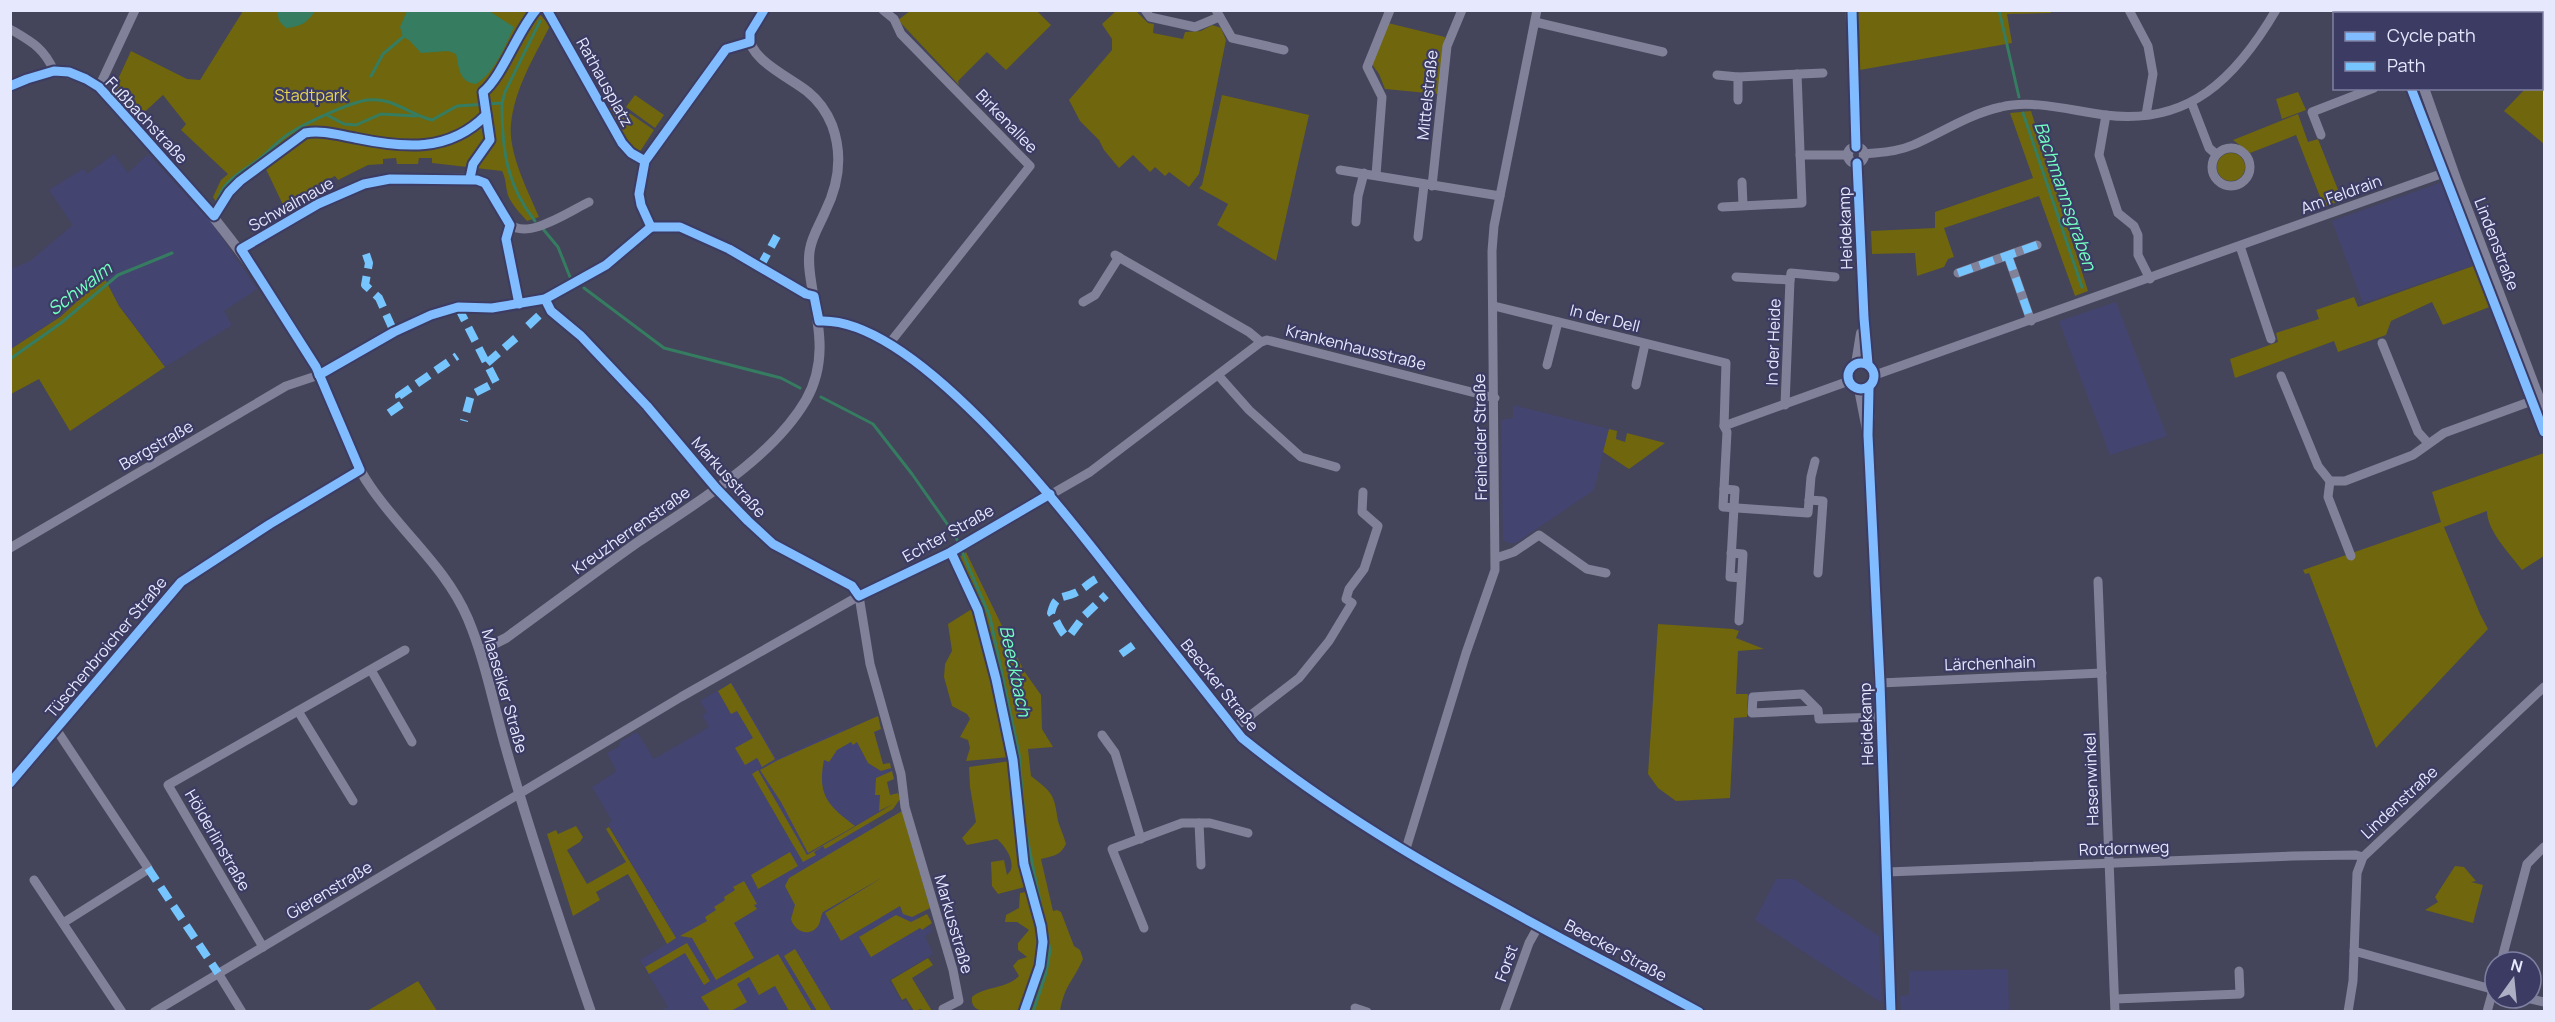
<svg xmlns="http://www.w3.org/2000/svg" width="2555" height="1022" font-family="Manrope,sans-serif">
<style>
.built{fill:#444471}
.green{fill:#6f660d}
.water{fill:#357c60}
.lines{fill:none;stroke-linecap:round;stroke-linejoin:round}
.stream{stroke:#357c60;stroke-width:3}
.minor{stroke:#818299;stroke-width:9}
.tertiary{stroke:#818299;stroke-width:10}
.quiet{stroke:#76c5fe;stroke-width:8;stroke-dasharray:15 8;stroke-linecap:butt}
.cycleway-casing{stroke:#3b3b64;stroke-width:13}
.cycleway{stroke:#80bcff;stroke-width:9}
.labels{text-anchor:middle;stroke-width:4.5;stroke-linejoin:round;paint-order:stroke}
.street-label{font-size:16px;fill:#e6e8fd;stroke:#3b3b64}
.park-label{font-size:16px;fill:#e6d550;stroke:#3b3b64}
.water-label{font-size:18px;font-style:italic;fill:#73ffc1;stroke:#3b3b64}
</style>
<rect width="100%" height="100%" fill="#44445b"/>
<!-- built -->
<g class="built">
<path d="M114 154 128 173 148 154 212 223 257 289 224 311 232 325 165 367 119 305 104 277 59 317 11 349V269L30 261 73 225 49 190 83 169 87 174Z"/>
<path d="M2445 181 2477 264 2363 303 2332 221Z"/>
<path d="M2116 302 2167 436 2110 455 2059 321Z"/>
<path d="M1513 405 1609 429 1594 490 1516 543H1508L1503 540 1501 420 1513 418Z"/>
<path d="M732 682 777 759 843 729 844 731 878 716 881 729 874 732 883 764 890 763 895 779 887 782 890 795 898 793 900 799 867 819 872 828 903 810 931 908 917 915 921 930 930 926 932 931 925 936 933 954 889 980 902 1002 905 1000 912 1011H661L668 1007 640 960 676 938 608 824 612 821 592 787 613 774 616 770 607 753 620 746 619 742 637 732 654 759 709 727 702 715 707 712 700 701Z"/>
<path d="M1776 879H1794L1879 936 1882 1003 1755 920Z"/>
<path d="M2008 969 2009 1011H1901L1900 996 1909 995V971Z"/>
</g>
<!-- green -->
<g class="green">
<path d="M1036 10 1051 25 1006 70 987 52 958 81 959 85 898 20 910 11Z"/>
<path d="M2050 10 2051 13 2007 14 2012 43 1860 70 1859 24H1846L1845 11Z"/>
<path d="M243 11H537L550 26C534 57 515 88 511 124 508 153 528 191 539 217L527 221C520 213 508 201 507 191 505 183 506 179 502 171L432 163V158H419L418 164H397L396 158 383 159V164L368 165 338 180 335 176 315 187 317 191 303 199 301 194 289 200 291 205 285 209 264 165 230 193 222 211 213 197 221 180 228 174 181 130 186 124 163 95 138 118 113 90 131 51 187 79 200 80Z"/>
<path d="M1116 11H1136L1148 23 1154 24 1153 33 1183 39 1185 32 1201 31 1212 25 1221 28 1226 40 1199 174 1189 187 1169 172 1165 176 1155 167 1150 172 1133 155 1119 168 1104 150 1099 140 1080 121 1069 100 1112 50V39L1102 24Z"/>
<path d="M1388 23 1445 37 1438 94 1385 89 1379 74 1371 63Z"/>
<path d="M2544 68V144L2504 111 2525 89 2542 88V72Z"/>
<path d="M2298 92 2306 110 2282 119 2276 99Z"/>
<path d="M635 95 664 115 655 128 626 107Z"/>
<path d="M1222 95 1309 115 1276 261 1217 225 1228 204 1199 188 1202 185Z"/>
<path d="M616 104 654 130 639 153 628 145 608 108Z"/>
<path d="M2031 111 2088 291 2075 296 2039 196 1944 228 1954 257 1948 259 1944 267 1917 276 1915 253 1872 254 1871 231 1935 228V212L2033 178 2010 113Z"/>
<path d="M2298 114 2308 142 2318 139 2342 200 2324 207 2296 135 2250 153 2233 140Z"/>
<circle cx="2231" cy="167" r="14"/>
<path d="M2476 265 2492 306 2443 325 2432 302 2391 321 2386 335 2338 352 2334 341 2235 378 2230 359 2278 342 2276 333 2319 319 2316 310 2354 297 2358 307Z"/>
<path d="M104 277 119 306 165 367 70 431 39 379 11 394V349L60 317Z"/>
<path d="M1609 429 1617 431 1616 439 1625 442 1627 433 1665 443 1629 469 1603 452Z"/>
<path d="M2544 453V556L2522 570C2510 554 2487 531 2487 511L2444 527 2480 614 2488 629 2376 748 2309 573 2305 574 2303 570 2441 522 2432 492Z"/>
<path d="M966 552 1024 671 1041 695 1042 729 1053 747 1028 749 1031 776C1053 793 1054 794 1058 821 1060 828 1064 836 1066 844 1060 856 1053 856 1041 859L1053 911 1057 910 1061 912 1074 946 1080 950 1083 959C1073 982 1065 984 1060 1011H983C975 1009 971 1006 972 997 985 986 1007 989 1019 976L1013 966 1018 960 1027 957 1018 950V943L1029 930 1017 922H1005L1006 915 1019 908 1020 893 1026 892 1025 887 998 894 992 886 991 862 1004 860 1007 875 1011 870C1014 859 1005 846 997 839L967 845 962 838 976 822 970 787 969 767 1010 761V757L966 761 970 748 968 740 960 737 970 719 967 714 952 706 944 677 945 664 952 651 948 624 975 607 953 562Z"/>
<path d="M1658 624 1733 629 1739 631 1736 638 1764 649 1738 651 1736 694H1748L1747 717 1734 718 1730 798 1676 801 1658 788 1648 774Z"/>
<path d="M731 683 775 759 762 767 757 758 745 765 735 748 753 738 737 711 731 714 718 691Z"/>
<path d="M878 716 881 729 874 732 883 764 890 763 891 768 881 771 868 763 857 742 853 745 851 742 837 750 829 762 824 760C817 795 828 806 855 826L808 853 781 802 760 770 778 760Z"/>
<path d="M758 770 807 855 893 804 879 811 880 795H875L876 778 892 771 894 779 887 782 890 795 898 793 900 799 893 809 825 849 823 846 814 852 816 855 803 862 752 774Z"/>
<path d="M902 811 930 908 912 917 903 914 900 906 841 941 825 913 883 877 823 912C820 917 821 921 818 926 809 938 794 931 791 919L795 905 785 886 789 878Z"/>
<path d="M576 826 583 837 580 842 567 850 587 884 626 862 606 829 609 827 676 938 667 944 628 874 596 892 600 900 573 916 547 834 556 830 558 834Z"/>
<path d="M790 852 798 866 758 889 751 875Z"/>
<path d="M2455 866 2464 867 2476 881 2471 882 2483 885 2473 923 2425 910 2438 902 2435 897Z"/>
<path d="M744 881 757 904 754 905 757 909 734 923 754 958 716 980 692 938 680 936 707 921 705 917 716 910 714 907 725 900 724 897 735 890 733 887Z"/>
<path d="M927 914 932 923 922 930 920 928 871 957 859 937 896 915 911 922Z"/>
<path d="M687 943 710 981 704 985 685 953 649 974 645 967Z"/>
<path d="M795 949 832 1011H817L784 956Z"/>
<path d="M778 954 812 1011H789L775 986 759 995 749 977 737 984 747 1002 731 1011H710L701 997Z"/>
<path d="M928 958 933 965 912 978 932 1011H923L921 1009 914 1011 906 998 902 1000 891 980Z"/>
<path d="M418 981 437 1011H367Z"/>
</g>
<!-- water -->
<g class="water">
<path d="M277 11V10L315 11C307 23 300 27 286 28L279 21Z"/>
<path d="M407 11H489L514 27C505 46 495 72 476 84 459 82 459 68 456 54L448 51 421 53 409 40 403 37 400 27Z"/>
</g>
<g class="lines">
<!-- stream -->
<g class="stream">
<path d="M1999 10 2019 97"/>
<path d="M371 76 383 54 403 37"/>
<path d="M502 104C502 149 506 184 535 221"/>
<path d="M2023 113 2082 287"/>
<path d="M327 115 344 124 356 125 381 114 416 116"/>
<path d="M217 202C219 197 221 190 225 186 233 175 247 168 258 160 269 152 278 140 290 133 306 123 348 103 367 100 394 97 407 114 432 120L457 106 502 103 505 92 540 21"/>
<path d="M543 229 558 247 570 277"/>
<path d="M584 288 664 348 781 378 800 388"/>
<path d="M10 359 61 323 118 275 172 253"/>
<path d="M821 397 873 424 912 474 955 535 990 617 1019 754 1025 828 1050 950 1046 973 1033 1012"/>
</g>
<!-- minor -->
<g class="minor">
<path d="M547 10 622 143 631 153 645 161"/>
<path d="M883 10 894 19 901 34 1030 166 889 344"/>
<path d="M1145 10 1150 17 1195 27 1219 17"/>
<path d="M1216 10 1232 38 1284 50"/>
<path d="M2129 10 2148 46 2153 74 2146 115"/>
<path d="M1535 22 1663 52"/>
<path d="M10 29C32 42 44 48 54 71"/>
<path d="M1717 75 1738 77 1823 73"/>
<path d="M1738 77V100"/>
<path d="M99 87 135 10"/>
<path d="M2192 104 2209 148 2216 154"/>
<path d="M2106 115 2099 155 2118 213 2134 226 2138 235V255L2150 279"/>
<path d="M2321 135 2312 112 2374 88"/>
<circle cx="2231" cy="167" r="19"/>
<path d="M1864 154C1881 152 1897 152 1913 145 1943 132 1969 114 2001 107 2034 99 2072 111 2105 115 2189 126 2236 78 2276 10"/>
<path d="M1800 155H1848"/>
<path d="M1340 170 1500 196"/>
<path d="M1376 175 1382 97 1367 67 1390 10"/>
<path d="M640 181 645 161 726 49 750 42"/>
<path d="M1742 182 1743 205"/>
<path d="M1432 186 1447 46 1462 10"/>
<path d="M1722 207 1802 203 1797 74"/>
<path d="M1356 222 1358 196 1364 173"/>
<path d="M1418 237 1424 185"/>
<path d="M2240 246 2271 339"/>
<path d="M241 249 318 204 364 184 390 179 422 178H470L485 183C493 196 499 211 509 223 525 242 570 211 589 202"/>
<path d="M1115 255 1249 332 1261 342"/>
<path d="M2008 256 2031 321"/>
<path d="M1958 273 2037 245"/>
<path d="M1736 277 1790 280 1791 273 1835 277"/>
<path d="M1083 302 1095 295 1119 257"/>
<path d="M1494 306 1726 363 1724 426 1727 432 1723 507 1808 513 1811 477 1815 461"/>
<path d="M2382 343 2418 432 2428 443"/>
<path d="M597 353 748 521 773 544 852 586 859 596 870 664 901 774 905 807 953 970 959 1001 943 1009"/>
<path d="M1547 365 1558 322"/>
<path d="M1218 375 1249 410 1301 457 1336 467"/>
<path d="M1875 375 2452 170"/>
<path d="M2281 376 2318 466 2330 481 2328 497 2351 556"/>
<path d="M1636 385 1645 344"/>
<path d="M1785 405 1790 280"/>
<path d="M1724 426 1849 381"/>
<path d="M2330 481H2345L2413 455 2444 433 2540 398"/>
<path d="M1724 489 1735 490 1730 577 1741 578"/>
<path d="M1809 500 1823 501 1818 573"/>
<path d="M10 548 286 386 319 375"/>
<path d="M1731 553 1743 554 1739 621"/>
<path d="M1496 558 1514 552 1539 535 1587 569 1606 573"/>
<path d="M2098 581 2115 1012"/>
<path d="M371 670 412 742"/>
<path d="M1880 683 2102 673"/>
<path d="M1818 710 1752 713 1753 697 1802 694 1818 710 1819 719 1880 717"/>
<path d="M298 711 353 801"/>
<path d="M1234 728 1299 678 1329 641 1352 603 1346 599 1349 589 1364 569 1378 526 1362 512 1363 492"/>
<path d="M56 729 148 868"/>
<path d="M1102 735 1115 753 1141 839"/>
<path d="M10 783 181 582 270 524 360 470"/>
<path d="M1199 823 1201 865"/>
<path d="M1405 852 1466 653 1495 570 1492 251 1494 226 1537 10"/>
<path d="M1887 872 2293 856 2356 855 2363 857"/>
<path d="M34 880 122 1012"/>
<path d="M63 923 147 870"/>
<path d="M1144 928 1112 849 1182 823H1210L1248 833"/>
<path d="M263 947 168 785 405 650"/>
<path d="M2354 951 2495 990"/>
<path d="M2501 962 2527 864 2544 847"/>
<path d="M218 973 242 1012"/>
<path d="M2527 998 2544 1002"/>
<path d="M2115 999 2240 994 2239 971"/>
<path d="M1355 1008 1367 1012"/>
<path d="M154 1012 681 697 859 596 951 552 1090 472 1261 342 1267 340 1495 398"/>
<path d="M1504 1012 1529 943 1539 925"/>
<path d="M2348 1012 2353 981 2357 873 2363 857 2544 687"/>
<path d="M2487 1012 2495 983"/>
</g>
<!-- tertiary -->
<g class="tertiary">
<path d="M1852 10 1856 147"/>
<path d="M2394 10 2396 14"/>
<path d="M10 86C45 70 65 65 99 87 180 173 256 262 315 365 336 403 345 450 370 486 401 532 446 567 468 619 486 662 494 708 507 752 532 840 561 925 591 1012"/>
<path d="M2424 88 2456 179 2544 411"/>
<circle cx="1856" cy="155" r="8"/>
<path d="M1857 163 1864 318 1868 364"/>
<path d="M819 321C920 315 1081 534 1140 609 1174 652 1208 695 1242 738 1380 850 1543 927 1699 1012"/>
<circle cx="1861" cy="376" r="13"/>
<path d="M1856 364 1861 333"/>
<path d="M1869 388 1870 417"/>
<path d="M1859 389 1868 435 1871 471 1891 1012"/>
<path d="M480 651 506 638C550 606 594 573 638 542 694 504 771 460 806 400 826 365 820 331 813 294 811 279 807 264 810 249 812 236 820 224 825 212 839 184 843 155 832 125 827 113 818 100 808 92 793 79 745 58 750 34 752 26 760 17 764 10"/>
</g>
<!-- quiet -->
<g class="quiet">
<path d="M2381 10 2383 14"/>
<path d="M366 254 369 263 365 285 379 298 394 332"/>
<path d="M2008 256 2031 321"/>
<path d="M760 267 777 236"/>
<path d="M1958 273 2037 245"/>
<path d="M458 307 496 382 471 395 464 421"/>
<path d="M528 326 547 308 551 311"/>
<path d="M487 363 517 337"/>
<path d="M389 413 402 404 399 396 457 356"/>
<path d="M1096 579C1089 583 1082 590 1075 593 1061 599 1056 594 1051 613 1057 620 1059 629 1065 635H1070L1084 616 1106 595"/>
<path d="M1121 654 1138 642"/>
<path d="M148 868 218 973"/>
</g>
<!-- cycleway casing -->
<g class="cycleway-casing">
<g id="cycleway">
<path d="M547 10 622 143 631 153 645 161"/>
<path d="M1852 10 1856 147"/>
<path d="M10 86 27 79 54 71 69 72 86 79 99 87 118 108 214 216 229 192 240 181 305 133C322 130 338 135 355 138 403 148 449 153 486 115"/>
<path d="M2411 88 2544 432"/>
<path d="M1857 163 1864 318 1868 364"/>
<path d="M470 178 473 164 490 140 483 92C502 77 517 32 536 10"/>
<path d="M651 227H680L729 249 806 294 814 296 819 321C920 315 1081 534 1140 609 1174 652 1208 695 1242 738 1380 850 1543 927 1699 1012"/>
<path d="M651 227 641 205 639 194 645 161 726 49 750 42V33L764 10"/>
<path d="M545 299 551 311 581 336 647 406 716 488 748 521 773 544 852 586 859 596 951 552 1050 494"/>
<circle cx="1861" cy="376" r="13"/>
<path d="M319 375 394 332 431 315 458 307 492 308 545 299 606 265 651 227"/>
<path d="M1869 388 1868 435 1880 683 1891 1012"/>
<path d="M951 552 978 610 996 679 1013 760 1024 864 1041 926 1043 942 1040 966 1024 1012"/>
<path d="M10 783 181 582 270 524 360 470 316 367 241 249 318 204 364 184 390 179 477 180 485 183 510 225 506 239 519 304"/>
</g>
</g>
<!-- cycleway -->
<use href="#cycleway" class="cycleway"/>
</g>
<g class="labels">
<!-- street labels -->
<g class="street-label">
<text transform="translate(605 82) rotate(61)" y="6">Rathausplatz</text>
<text transform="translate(1427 95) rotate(-84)" y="6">Mittelstraße</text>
<text transform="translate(147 120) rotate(47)" y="6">Fußbachstraße</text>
<text transform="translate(1007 121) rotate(46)" y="6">Birkenallee</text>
<text transform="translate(2341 194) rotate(-20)" y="6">Am Feldrain</text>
<text transform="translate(291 204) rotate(-29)" y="6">Schwalmaue</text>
<text transform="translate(1845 228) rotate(-92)" y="6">Heidekamp</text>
<text transform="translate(2497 244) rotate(69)" y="6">Lindenstraße</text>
<text transform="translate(1605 318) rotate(14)" y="6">In der Dell</text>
<text transform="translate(1773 342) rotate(-88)" y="6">In der Heide</text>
<text transform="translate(1356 347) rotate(14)" y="6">Krankenhausstraße</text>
<text transform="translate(1480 437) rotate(-91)" y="6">Freiheider Straße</text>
<text transform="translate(156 445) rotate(-30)" y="6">Bergstraße</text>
<text transform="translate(729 477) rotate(48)" y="6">Markusstraße</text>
<text transform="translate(631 530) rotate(-35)" y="6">Kreuzherrenstraße</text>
<text transform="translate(948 533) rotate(-29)" y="6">Echter Straße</text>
<text transform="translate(106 647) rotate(-50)" y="6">Tüschenbroicher Straße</text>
<text transform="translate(1990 663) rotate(-2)" y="6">Lärchenhain</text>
<text transform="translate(1220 685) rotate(51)" y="6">Beecker Straße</text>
<text transform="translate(505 691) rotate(74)" y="6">Maaseiker Straße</text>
<text transform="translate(1866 724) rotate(-92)" y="6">Heidekamp</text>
<text transform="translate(2091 779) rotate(-92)" y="6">Hasenwinkel</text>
<text transform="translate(2399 802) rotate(-43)" y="6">Lindenstraße</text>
<text transform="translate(218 840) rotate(60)" y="6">Hölderlinstraße</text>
<text transform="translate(2124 848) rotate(-2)" y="6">Rotdornweg</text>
<text transform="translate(329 890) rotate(-31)" y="6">Gierenstraße</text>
<text transform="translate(954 924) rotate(74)" y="6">Markusstraße</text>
<text transform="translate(1616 950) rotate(28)" y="6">Beecker Straße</text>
<text transform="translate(1506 963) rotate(-70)" y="6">Forst</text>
</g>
<!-- park labels -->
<g class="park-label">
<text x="311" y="101">Stadtpark</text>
</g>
<!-- water labels -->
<g class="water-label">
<text transform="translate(2065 196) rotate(71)" y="6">Bachmannsgraben</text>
<text transform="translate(80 289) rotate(-37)" y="6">Schwalm</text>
<text transform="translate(1015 671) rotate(78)" y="6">Beeckbach</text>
</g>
</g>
<!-- border -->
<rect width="2555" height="1022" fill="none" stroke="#e6e8fd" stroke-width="24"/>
<!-- legend -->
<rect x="2333" y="12" width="210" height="78" fill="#3b3b64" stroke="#7f80a1" stroke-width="1.5"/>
<rect x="2345" y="32" width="30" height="9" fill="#80bcff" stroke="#7f80a1" stroke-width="1.5"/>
<text x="2387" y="42" font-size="18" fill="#e6e8fd">Cycle path</text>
<rect x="2345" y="62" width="30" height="9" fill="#76c5fe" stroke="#7f80a1" stroke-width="1.5"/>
<text x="2387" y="72" font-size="18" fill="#e6e8fd">Path</text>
<!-- north arrow -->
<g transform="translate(2513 980) rotate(15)"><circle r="28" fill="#3b3b64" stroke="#7f80a1" stroke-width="1.5"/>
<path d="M0-4.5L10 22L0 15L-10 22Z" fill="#adafc4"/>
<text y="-9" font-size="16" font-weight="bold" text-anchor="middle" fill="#e6e8fd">N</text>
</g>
</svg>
